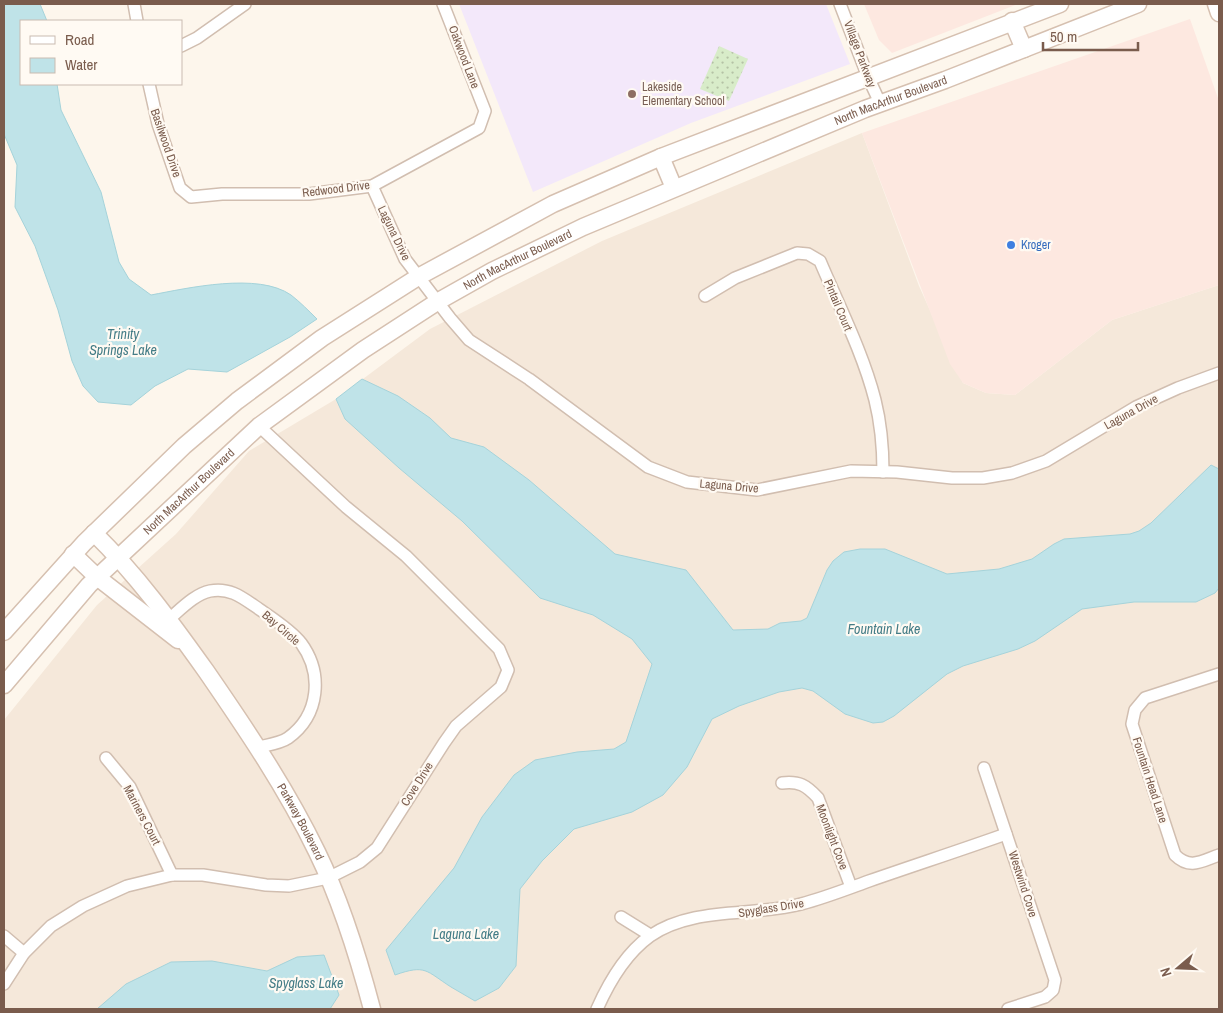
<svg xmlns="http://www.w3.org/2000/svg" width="1223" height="1013" font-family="'Archivo Narrow',sans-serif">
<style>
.residential{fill:#f5e8da}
.commercial{fill:#fde8e0}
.education{fill:#f3e8fa}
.green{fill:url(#green-dots)}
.water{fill:#bfe3e8;stroke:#a5d3da}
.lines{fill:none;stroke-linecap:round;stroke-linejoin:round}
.street-casing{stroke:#d1beb0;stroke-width:14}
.secondary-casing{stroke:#d6c0b0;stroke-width:19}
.street{stroke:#fff;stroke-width:11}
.secondary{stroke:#fff;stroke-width:16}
.education-dot{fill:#8d6e63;stroke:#fffaf3;stroke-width:2}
.shop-dot{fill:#3f7fe0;stroke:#fffaf3;stroke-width:2}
.labels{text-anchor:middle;stroke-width:4.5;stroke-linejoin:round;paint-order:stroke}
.street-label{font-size:12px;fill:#7a5c4d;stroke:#fffaf3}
.education-label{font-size:12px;fill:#785e54;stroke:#fffaf3;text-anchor:start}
.shop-label{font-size:12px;fill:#366cbe;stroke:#fffaf3;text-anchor:start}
.water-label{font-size:14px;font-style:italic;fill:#437c86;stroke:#fffaf3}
</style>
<defs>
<pattern id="green-dots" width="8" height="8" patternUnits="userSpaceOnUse" patternTransform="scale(1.25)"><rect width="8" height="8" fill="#d8ecc9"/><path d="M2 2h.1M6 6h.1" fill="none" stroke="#b4c2a5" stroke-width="1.8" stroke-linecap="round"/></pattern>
</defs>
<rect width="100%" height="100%" fill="#fdf6ec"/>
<!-- residential -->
<path class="residential" d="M862 133 919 286 963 383 986 393 1015 395 1112 320 1219 285V1009H4V720L97 605 176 534 249 451 336 399 430 329 602 241Z"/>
<!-- commercial -->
<g class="commercial">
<path d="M864 4H1018L892 53 879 40Z"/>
<path d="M1190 19 1219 101V285L1112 320 1015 395 986 393 963 383 950 364 862 133Z"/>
</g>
<!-- education -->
<path class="education" d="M459 4H826L850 64 691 123 533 192Z"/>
<!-- green -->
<path class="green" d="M719 46 748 59 729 101 700 89Z"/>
<!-- water -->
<g class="water">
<path d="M4 4H40L47 21H21V84H57L61 110 101 192 119 262 129 279 151 295C188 288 258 272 291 295 300 302 309 311 317 319L290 337 227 372 188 369 155 386 131 405 98 402 83 386 72 361 58 310 35 246 15 207 17 165 4 134Z"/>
<path d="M362 379 398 396 430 418 451 438 484 447 529 480 615 554 686 570 733 630 768 629 780 623 801 621 807 618 827 570 833 561 844 552 860 549H885L947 574 999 569 1032 559 1054 544 1064 539 1130 534 1139 531 1151 523 1211 465 1219 469V588L1215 593 1196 602H1134L1082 609 1035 641 1018 649 963 666 947 674 894 716 883 722 873 723 845 714 813 691 802 688 779 692 739 706 712 719 687 767 663 795 632 812 574 829 542 861 520 889 516 966 499 988 475 1001C467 996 459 992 451 987 426 971 426 964 395 975L386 950 454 868 482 817 514 775 535 760 577 752 614 749 626 742 652 664 632 639 593 615 540 598 462 521 399 468 345 419 336 399Z"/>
<path d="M324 955 339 995 330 1009H97L126 984 171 962 212 961 267 971 297 957Z"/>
</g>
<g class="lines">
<!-- street casing -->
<g class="street-casing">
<g id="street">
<path d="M134 4 137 21"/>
<path d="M840 4 868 77 880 103"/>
<path d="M181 46 197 38 245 4"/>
<path d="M149 84 158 124 180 188 191 197 222 194H309L372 186 479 128 485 111 443 4"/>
<path d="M372 186 405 259 450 318 469 340 529 379 648 467 687 482 757 490 851 471 897 472 952 478H983L1012 473 1046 461 1136 407 1178 388 1219 373"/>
<path d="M705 296 735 278 797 253 808 254 820 261C839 306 863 353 875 400 881 424 883 448 883 472"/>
<path d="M169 619C181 609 195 594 210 591 230 587 243 598 259 609 272 618 291 630 301 643 323 673 320 715 288 738 281 743 268 745 259 747"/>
<path d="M1219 674 1145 698 1135 710 1132 724 1175 855C1190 870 1202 861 1219 855"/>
<path d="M106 758 130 787 172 875"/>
<path d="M984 768 1055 980 1053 990 1045 997 1008 1009"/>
<path d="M782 783C799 781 806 785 818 798L851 887"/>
<path d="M621 917 650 935"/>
<path d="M4 936 24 953"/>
<path d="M4 984 24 953 51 926 83 906 127 886 172 875H203L266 885 289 886 328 878 360 862 377 848 444 743 456 726 501 687 508 670 499 649 406 556 346 507 259 426"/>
<path d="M597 1009C609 982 625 954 650 936 693 906 753 917 801 904 824 898 847 889 869 881 915 865 961 850 1006 834"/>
</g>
</g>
<!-- secondary casing -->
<g class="secondary-casing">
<g id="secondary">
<path d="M1216 4 1219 13"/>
<path d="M1012 21 1024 49"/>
<path d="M661 157 674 188"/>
<path id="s1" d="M94 533C137 575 171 622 206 671 246 729 286 788 317 852 341 901 358 956 372 1009"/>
<path d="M73 554 97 577 178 640"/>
<path d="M4 632 84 543 184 446 237 401 322 338 418 277 553 204 661 157 1060 4"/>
<path id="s2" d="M4 685 89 585 259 426 363 350 437 302 492 271 583 227 865 109 945 80 1138 4"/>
</g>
</g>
<!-- street -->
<use href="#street" class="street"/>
<!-- secondary -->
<use href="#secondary" class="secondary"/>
</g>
<!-- markers -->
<circle class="education-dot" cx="632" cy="94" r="5"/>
<circle class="shop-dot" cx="1011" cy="245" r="5"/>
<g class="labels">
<!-- street labels -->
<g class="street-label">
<text transform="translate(860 54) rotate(69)" y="4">Village Parkway</text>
<text transform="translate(464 57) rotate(69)" y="4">Oakwood Lane</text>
<text dy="4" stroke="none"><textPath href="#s2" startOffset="1078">North MacArthur Boulevard</textPath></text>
<text transform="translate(166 143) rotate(71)" y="4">Basilwood Drive</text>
<text transform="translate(336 189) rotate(-7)" y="4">Redwood Drive</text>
<text transform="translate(394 233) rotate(64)" y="4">Laguna Drive</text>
<text dy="4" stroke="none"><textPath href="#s2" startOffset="672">North MacArthur Boulevard</textPath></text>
<text transform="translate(838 305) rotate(67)" y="4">Pintail Court</text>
<text transform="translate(1131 412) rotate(-29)" y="4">Laguna Drive</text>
<text transform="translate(729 486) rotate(5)" y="4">Laguna Drive</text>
<text dy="4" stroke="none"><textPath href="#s2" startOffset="268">North MacArthur Boulevard</textPath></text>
<text transform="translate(281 628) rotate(41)" y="4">Bay Circle</text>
<text transform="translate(1150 780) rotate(72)" y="4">Fountain Head Lane</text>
<text transform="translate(417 784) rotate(-58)" y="4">Cove Drive</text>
<text transform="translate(142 815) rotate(62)" y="4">Mariners Court</text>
<text dy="4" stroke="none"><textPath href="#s1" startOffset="356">Parkway Boulevard</textPath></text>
<text transform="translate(832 837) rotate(69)" y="4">Moonlight Cove</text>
<text transform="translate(1023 884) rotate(72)" y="4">Westwind Cove</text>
<text transform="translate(771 908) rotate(-9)" y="4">Spyglass Drive</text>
</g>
<!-- education labels -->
<g class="education-label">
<text x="642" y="91">Lakeside<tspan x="642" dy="14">Elementary School</tspan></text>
</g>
<!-- shop labels -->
<g class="shop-label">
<text x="1021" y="249">Kroger</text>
</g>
<!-- water labels -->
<g class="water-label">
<text x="123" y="339">Trinity<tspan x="123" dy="16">Springs Lake</tspan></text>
<text x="884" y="634">Fountain Lake</text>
<text x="466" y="939">Laguna Lake</text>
<text x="306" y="988">Spyglass Lake</text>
</g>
</g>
<!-- border -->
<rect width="1223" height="1013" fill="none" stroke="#7a5c4d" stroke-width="10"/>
<!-- legend -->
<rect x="20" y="20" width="162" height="65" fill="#fffaf3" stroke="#cabbb1"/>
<rect x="30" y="36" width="25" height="8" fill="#ffffff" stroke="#cabbb1"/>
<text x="65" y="45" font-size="15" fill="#7a5c4d">Road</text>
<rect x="30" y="58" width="25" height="15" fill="#bfe3e8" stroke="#cabbb1"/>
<text x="65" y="70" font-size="15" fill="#7a5c4d">Water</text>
<!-- north arrow -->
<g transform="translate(1178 968) rotate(251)" stroke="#fffaf3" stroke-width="4" paint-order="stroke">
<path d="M0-4L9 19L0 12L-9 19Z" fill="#7a5c4d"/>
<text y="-8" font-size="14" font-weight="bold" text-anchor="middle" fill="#7a5c4d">N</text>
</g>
<!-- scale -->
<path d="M1043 42v8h95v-8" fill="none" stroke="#7a5c4d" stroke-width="2.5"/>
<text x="1050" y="42" font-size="15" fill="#7a5c4d" stroke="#fffaf3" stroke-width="4" paint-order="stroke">50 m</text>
</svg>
